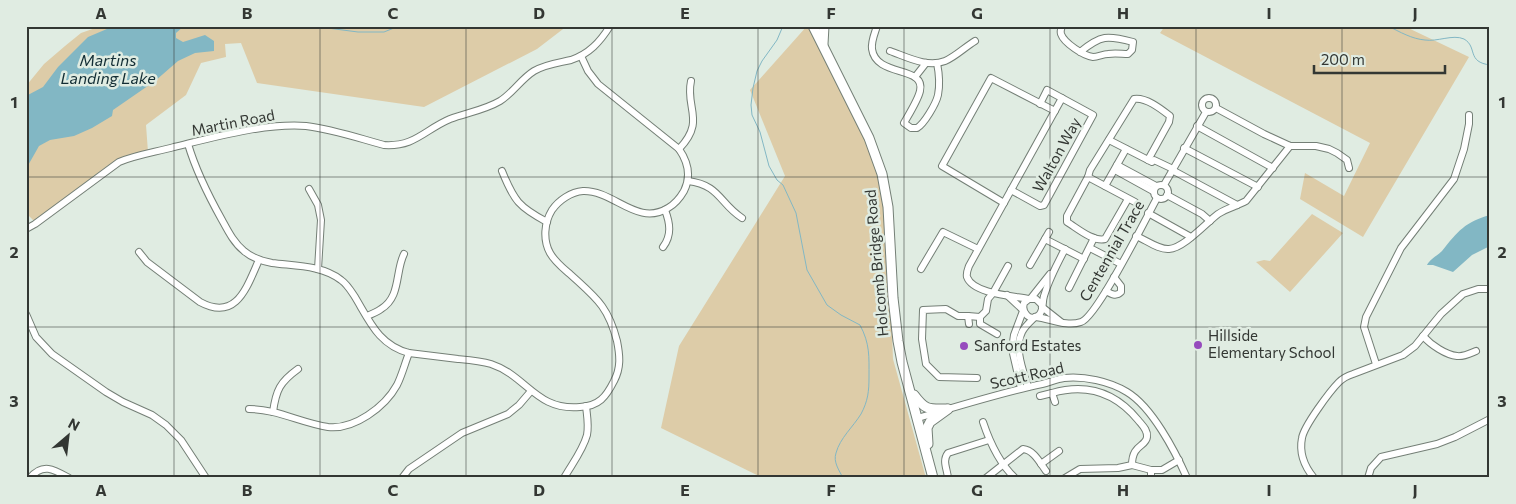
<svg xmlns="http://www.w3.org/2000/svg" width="1516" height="504" font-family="Commissioner,sans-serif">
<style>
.green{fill:#ddcca8}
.water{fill:#82b7c4}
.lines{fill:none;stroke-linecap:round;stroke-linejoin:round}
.stream{stroke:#82b7c4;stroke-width:1}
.minor-casing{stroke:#747f76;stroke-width:8}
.major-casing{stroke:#747f76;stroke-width:11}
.minor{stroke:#fff;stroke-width:6}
.major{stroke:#fff;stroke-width:9}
.grid{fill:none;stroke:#333733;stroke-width:1;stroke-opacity:0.55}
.poi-dot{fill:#964bbd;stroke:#e0ece2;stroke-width:2}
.labels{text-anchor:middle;stroke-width:5;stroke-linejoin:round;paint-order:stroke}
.street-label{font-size:15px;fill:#333733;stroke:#e0ece2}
.poi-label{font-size:15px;fill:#333733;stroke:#e0ece2;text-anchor:start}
.water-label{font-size:16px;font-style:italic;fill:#122d34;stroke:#e0ece2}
.neatline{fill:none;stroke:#333733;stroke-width:2}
.grid-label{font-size:16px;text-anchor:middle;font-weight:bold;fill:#333733}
</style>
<rect width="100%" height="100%" fill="#e0ece2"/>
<!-- green -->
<g class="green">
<path d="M101 26H567L537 49 424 107 257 83 241 43 225 44 226 57 201 63 186 95 146 125 148 152 131 155 110 164 34 221 26 213V86L44 64 65 46 81 33Z"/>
<path d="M807 26H816L886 181 893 359 926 478H763L661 428 679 346 785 176 750 90Z"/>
<path d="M1165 26H1404L1469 57 1363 237 1300 199 1305 173 1344 196 1370 143 1160 33Z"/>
<path d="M1312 214 1343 233 1290 292 1256 262 1264 260 1270 261Z"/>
</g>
<!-- water -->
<g class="water">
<path d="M114 26H184L176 33V38L183 42 205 35 214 41V51L195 53 178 61 155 81 113 110 112 116 92 128 74 136 50 140 39 146 26 169V96L43 87 58 67 88 37Z"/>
<path d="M1490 215V246L1472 255 1453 272 1433 265H1427C1431 258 1437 256 1442 251 1458 231 1465 222 1490 215Z"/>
</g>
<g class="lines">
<!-- stream -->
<g class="stream">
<path d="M312 26 358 32H384L399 26"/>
<path d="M783 26 777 40 762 61 757 71 753 88 751 105 752 115 760 132 769 166 777 180 783 185 796 213 807 270 827 305 841 315 860 325C870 344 869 356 869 377 869 391 868 401 861 414 853 427 840 438 836 453 833 462 839 470 843 478"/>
<path d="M1388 26C1400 32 1412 39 1425 40 1437 42 1453 34 1464 39 1478 47 1466 62 1490 65"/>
</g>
<!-- minor casing -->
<g class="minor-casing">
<g id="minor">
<path d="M877 26C875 33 871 41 872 49 876 78 926 65 920 91 918 100 909 114 904 123L911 128H917C924 124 936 104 938 95 940 85 939 73 937 63"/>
<path d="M1062 26C1061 29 1060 31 1061 34 1064 43 1084 56 1093 57 1098 57 1103 54 1108 54 1115 53 1122 54 1128 54L1132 50 1133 42C1107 35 1101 35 1080 52"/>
<path d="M890 51C907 57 927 68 945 61 955 57 965 47 975 41"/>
<path d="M915 77 926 63"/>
<circle cx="1209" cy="105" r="7"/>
<path d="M1216 108 1264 134 1290 146H1316L1329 149 1337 153 1347 160 1349 168"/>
<path d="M1197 126 1273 168"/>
<path d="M1109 140 1152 162 1154 160 1173 169"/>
<path d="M188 144C196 171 208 195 222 220 228 231 234 243 244 251 252 258 261 261 272 263 294 266 322 265 341 280 347 284 351 291 355 297 370 322 379 345 409 353 425 355 442 357 458 359 469 360 481 361 491 364 527 376 536 411 580 407 599 406 606 397 614 381 621 368 620 356 617 341 608 306 596 298 571 275 563 268 555 262 550 253 543 240 544 223 552 210 559 200 571 192 583 191 614 190 637 227 668 208 675 204 680 198 684 191 691 177 688 162 679 149L598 84 588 71 581 56"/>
<path d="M1184 148 1258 187"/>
<path d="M679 149C706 121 685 108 691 81"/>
<path d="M1117 165 1156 186"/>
<path d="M1115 170 1153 191"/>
<path d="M1172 170 1237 205"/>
<path d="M502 171C514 201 519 207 547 222"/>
<path d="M1088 177 1135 202"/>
<path d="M688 181C720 185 719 203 742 218"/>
<circle cx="1161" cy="192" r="7"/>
<path d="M1164 185 1206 112"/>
<path d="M1105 186 1126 149"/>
<path d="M309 189 318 205 321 220 318 269"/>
<path d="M1011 190 1040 206 1044 205 1093 115 1047 90 1040 104"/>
<path d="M1167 195 1202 214 1210 221"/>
<path d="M1128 199 1105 239C1093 242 1077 228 1067 222V216L1088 177 1090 170 1134 99C1146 97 1161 109 1170 116L1169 122 1148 160"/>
<path d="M1004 203 942 166 991 78 1055 111"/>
<path d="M1148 213 1191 237"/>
<path d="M26 229 35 224 119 162C136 155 156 152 174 147 215 137 264 123 306 126 332 129 358 138 384 145 415 147 424 130 450 119 466 113 485 110 500 101 513 93 521 79 534 71 546 64 558 63 571 60 589 54 600 42 610 26"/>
<path d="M1136 236C1146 240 1159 250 1169 249 1184 248 1206 223 1218 214 1227 208 1237 206 1246 201L1290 146"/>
<path d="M1045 239 1084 259"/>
<path d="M663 247C672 235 670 223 665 210"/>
<path d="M1090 248 1121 264"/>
<path d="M139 252 147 262 200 302C237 322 247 286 259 260"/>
<path d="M1030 265 1049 232"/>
<path d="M921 269 943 232 978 249"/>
<path d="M1069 288 1094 238"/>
<path d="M1106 291C1111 294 1116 297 1121 292V286L1114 277"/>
<path d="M1007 295 1023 310"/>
<path d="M1031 298 1050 274"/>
<path d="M1029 299C1014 296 973 294 967 277 966 273 968 269 969 266L1062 98"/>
<path d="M1042 305 1036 299H1029L1024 303C1021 312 1030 323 1039 315 1044 310 1042 302 1044 296 1049 279 1057 264 1065 249"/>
<path d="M1042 307 1061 322"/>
<path d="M26 314 36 337 52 354 106 392 123 402 152 415 166 425 181 440 206 478"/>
<path d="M367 316C372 314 377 312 381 309 401 297 395 272 404 254"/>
<path d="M968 316 969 324"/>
<path d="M980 317V324L997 334"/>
<path d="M1036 317C1051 319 1067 327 1081 322 1097 317 1146 218 1157 198"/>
<path d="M1423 336C1431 345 1446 355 1457 356 1464 357 1471 353 1476 351"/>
<path d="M1376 364 1364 327 1366 317 1401 248 1454 179 1464 149 1469 124V115"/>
<path d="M977 378 939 377 926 364 922 339 923 310 946 309 958 316H968L980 317 986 311 988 299 993 293 1008 266"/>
<path d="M1028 387C1023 370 1014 349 1022 332 1025 326 1031 321 1035 317"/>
<path d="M1021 388 1012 349 1014 335 1023 311"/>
<path d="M1052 393C1087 383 1115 392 1138 420 1142 425 1148 430 1147 437 1146 447 1132 444 1132 465"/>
<path d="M1040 396 1052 393 1055 402"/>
<path d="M249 409C277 409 301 423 328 427 354 430 385 407 397 385 402 375 405 363 409 353"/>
<path d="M273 412C276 390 280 382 298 369"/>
<path d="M918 418C959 406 1000 393 1042 384 1050 382 1057 379 1064 378 1084 376 1109 381 1127 392 1152 407 1175 451 1187 478"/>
<path d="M983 422C990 443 999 463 1015 478"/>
<path d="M1041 464 1059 451"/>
<path d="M30 478C43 462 55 470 69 478"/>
<path d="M402 478 409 469 462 433 508 414 519 405 531 391"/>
<path d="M564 478C572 464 583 450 587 435 589 425 587 416 586 406"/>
<path d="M948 478C947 468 942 461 948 453L989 440"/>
<path d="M986 478 1023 449C1034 450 1040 463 1046 471"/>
<path d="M1065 478 1080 469 1118 468 1132 465 1151 470H1162L1179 460"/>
<path d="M1151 478V470"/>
<path d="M1314 478C1304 466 1299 453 1302 438 1304 426 1330 391 1339 382 1343 378 1347 376 1353 374L1403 355 1415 346 1441 314 1463 294 1478 289H1490"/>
<path d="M1368 478 1371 468 1381 457 1437 444 1455 437 1490 419"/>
</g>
</g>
<!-- major casing -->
<g class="major-casing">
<g id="major">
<path d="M813 26 869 138 882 174 888 207 893 298 898 341 902 362 933 478"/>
<path d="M823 44 824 26"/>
<path d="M914 395C926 411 929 409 947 409"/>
<path d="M928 444 927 428 930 422 948 409"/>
</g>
</g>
<!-- minor -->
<use href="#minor" class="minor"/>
<!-- major -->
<use href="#major" class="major"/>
</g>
<!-- grid -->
<path class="grid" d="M174 26V478M320 26V478M466 26V478M612 26V478M758 26V478M904 26V478M1050 26V478M1196 26V478M1342 26V478M26 177H1490M26 327H1490"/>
<!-- markers -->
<g class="poi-dot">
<circle cx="1198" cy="345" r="5"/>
<circle cx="964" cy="346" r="5"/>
</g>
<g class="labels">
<!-- street labels -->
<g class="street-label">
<text transform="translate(233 123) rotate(-11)" y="5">Martin Road</text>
<text transform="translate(1057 155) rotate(-61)" y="5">Walton Way</text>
<text transform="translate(1112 251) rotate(-60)" y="5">Centennial Trace</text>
<text transform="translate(877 263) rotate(-95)" y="5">Holcomb Bridge Road</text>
<text transform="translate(1027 376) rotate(-13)" y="5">Scott Road</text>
</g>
<!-- poi labels -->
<g class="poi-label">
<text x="1208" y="341">Hillside<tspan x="1208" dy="17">Elementary School</tspan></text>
<text x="974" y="351">Sanford Estates</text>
</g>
<!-- water labels -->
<g class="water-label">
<text x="108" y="66">Martins<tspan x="108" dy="18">Landing Lake</tspan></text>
</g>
</g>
<!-- border -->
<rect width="1516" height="504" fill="none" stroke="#e0ece2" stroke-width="55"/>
<!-- north arrow -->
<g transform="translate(68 436) rotate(28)" stroke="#e0ece2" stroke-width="4" paint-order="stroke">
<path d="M0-4L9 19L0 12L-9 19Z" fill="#333733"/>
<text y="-8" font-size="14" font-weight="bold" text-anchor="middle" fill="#333733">N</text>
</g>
<!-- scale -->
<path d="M1314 65v8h131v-8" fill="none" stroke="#333733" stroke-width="2.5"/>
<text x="1321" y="65" font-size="15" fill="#333733" stroke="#e0ece2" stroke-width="4" paint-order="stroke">200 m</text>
<rect x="28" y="28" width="1460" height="448" class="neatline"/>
<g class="grid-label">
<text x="101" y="19">A</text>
<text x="247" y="19">B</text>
<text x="393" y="19">C</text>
<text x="539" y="19">D</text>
<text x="685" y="19">E</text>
<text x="831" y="19">F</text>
<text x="977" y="19">G</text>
<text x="1123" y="19">H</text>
<text x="1269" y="19">I</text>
<text x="1415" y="19">J</text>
<text x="14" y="108">1</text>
<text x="1502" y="108">1</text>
<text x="14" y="258">2</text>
<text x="1502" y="258">2</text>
<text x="14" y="407">3</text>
<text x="1502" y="407">3</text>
<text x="101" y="496">A</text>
<text x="247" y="496">B</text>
<text x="393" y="496">C</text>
<text x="539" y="496">D</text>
<text x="685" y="496">E</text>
<text x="831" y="496">F</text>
<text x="977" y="496">G</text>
<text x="1123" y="496">H</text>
<text x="1269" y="496">I</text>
<text x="1415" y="496">J</text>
</g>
</svg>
